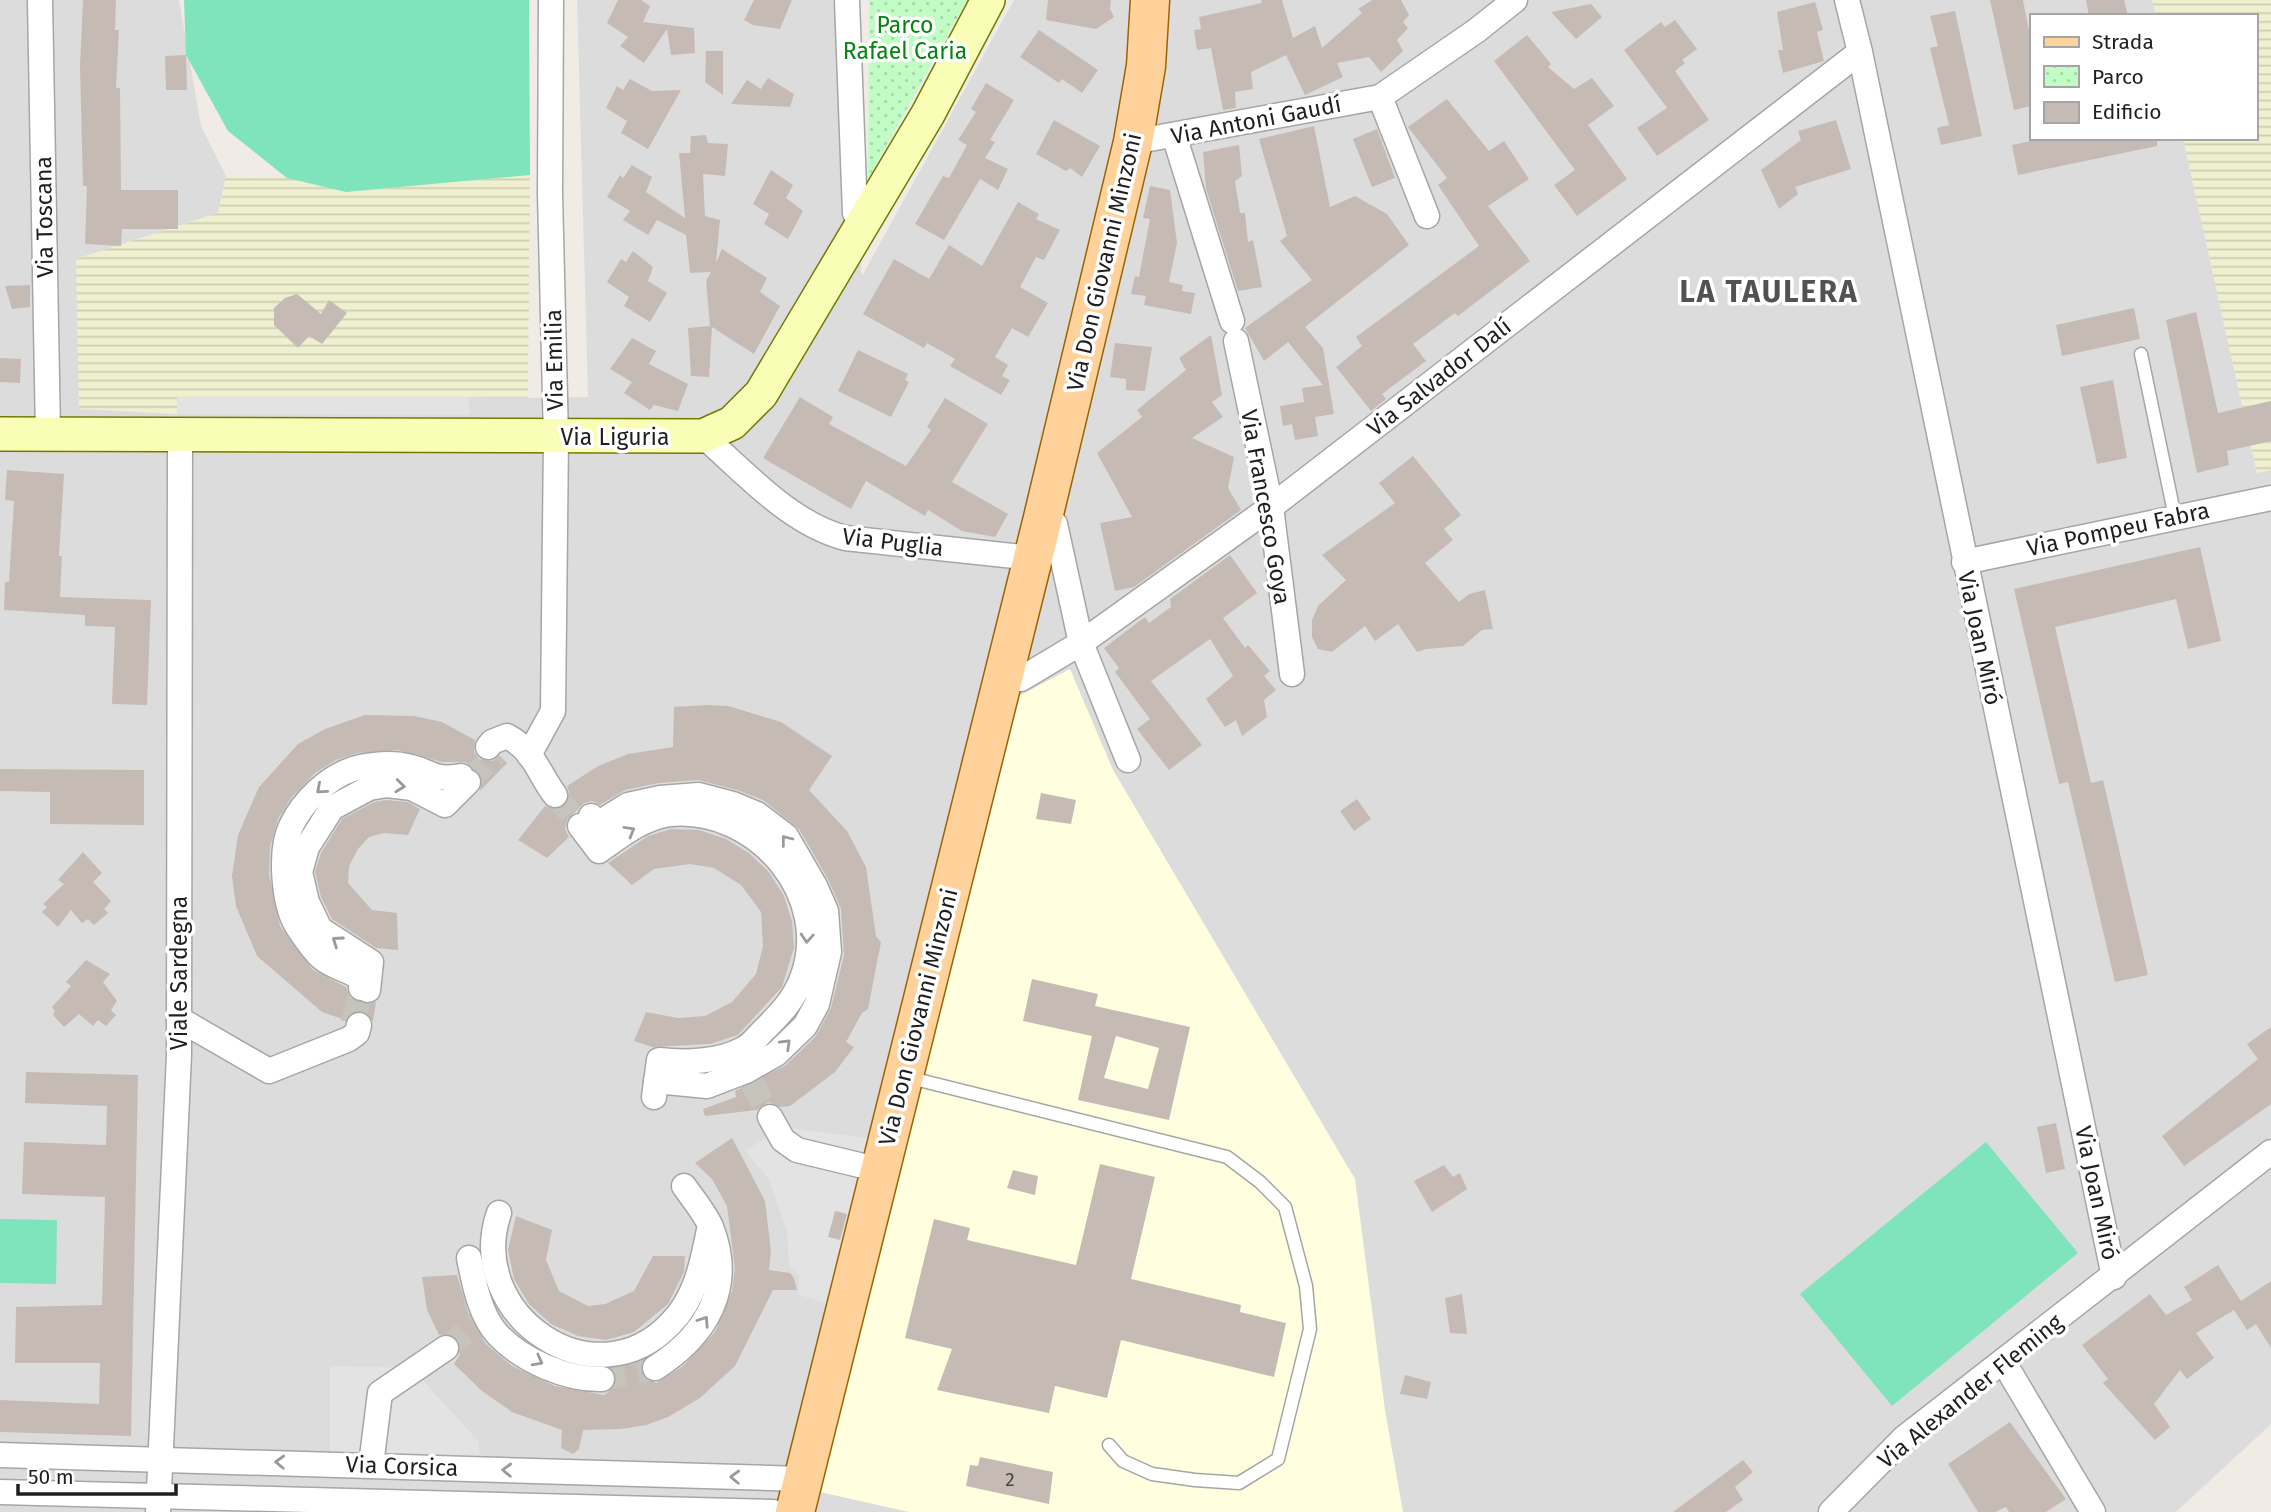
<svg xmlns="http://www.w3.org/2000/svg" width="2271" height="1512" font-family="'Fira Sans',sans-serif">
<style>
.residential{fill:#dddcdc}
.education{fill:#fffedf}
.farmland{fill:url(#farmland-rules)}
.park{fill:url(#park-dots)}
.pitch{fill:#7fe3bb}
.parking{fill:#e3e3e3}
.building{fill:#c5bbb4;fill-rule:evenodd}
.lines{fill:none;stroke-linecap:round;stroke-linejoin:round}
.street-tunnel{stroke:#c6c3bd;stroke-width:24;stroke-dasharray:24 12;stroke-linecap:butt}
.lane-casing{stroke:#a6a6a6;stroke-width:15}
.street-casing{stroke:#a6a6a6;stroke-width:27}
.secondary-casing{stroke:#717c00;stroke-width:36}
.primary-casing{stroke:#9a6400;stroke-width:41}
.lane{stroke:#fff;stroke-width:12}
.street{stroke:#fff;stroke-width:24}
.secondary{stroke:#fafdb6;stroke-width:33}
.primary{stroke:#ffd29b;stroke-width:38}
.oneway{stroke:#9a9a9a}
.labels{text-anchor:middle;stroke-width:7;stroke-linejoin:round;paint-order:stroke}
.number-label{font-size:19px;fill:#484644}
.park-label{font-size:23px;fill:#06840f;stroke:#fff}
.street-label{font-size:23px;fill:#1f1f1f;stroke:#fff}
.district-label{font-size:30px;font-weight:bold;letter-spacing:2px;fill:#525252;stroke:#fff}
</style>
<defs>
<pattern id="farmland-rules" width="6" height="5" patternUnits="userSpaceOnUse" patternTransform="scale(1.75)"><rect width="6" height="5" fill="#eef0cf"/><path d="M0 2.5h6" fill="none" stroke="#cccdb1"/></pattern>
<pattern id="park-dots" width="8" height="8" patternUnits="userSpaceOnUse" patternTransform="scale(1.75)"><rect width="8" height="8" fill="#c0fcc4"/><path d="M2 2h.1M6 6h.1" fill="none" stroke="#a5d8a8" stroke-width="1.8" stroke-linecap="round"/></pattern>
</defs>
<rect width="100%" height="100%" fill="#f0ece5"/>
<!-- residential -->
<path class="residential" d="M0 0H179L201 126 226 176 218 213 76 259 177 397 528 398 588 397 577 0H833L862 276 1014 0H1127L1161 16V0H2152L2156 16H2031V138H2183L2257 473 2271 470V1424L2176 1512H0Z"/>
<!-- education -->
<path class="education" d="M1070 669 1113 770 1355 1179 1385 1410 1403 1512H909L811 1490 1015 698Z"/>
<!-- farmland -->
<g class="farmland">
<path d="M2152 0H2271V470L2257 473 2183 138H2255V16H2156Z"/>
<path d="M530 175 528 398 177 397V414L79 409 76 259 218 213 226 176 287 178 346 192Z"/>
</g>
<!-- park -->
<path class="park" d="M869 0H967L868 179Z"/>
<!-- pitch -->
<g class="pitch">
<path d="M184 0H529L530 175 346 192 287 178 228 131 186 55Z"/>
<path d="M1986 1142 2078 1253 1892 1406 1800 1294Z"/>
<path d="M0 1219 57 1220 56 1284 0 1283Z"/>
</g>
<!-- parking -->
<g class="parking">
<path d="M177 397H469V415L177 414Z"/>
<path d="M782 1127 873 1139 829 1304 799 1295V1276L789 1265 787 1231 768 1178 745 1151Z"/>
<path d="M330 1366 407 1368 419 1376 479 1442 480 1463 330 1456Z"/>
</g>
<!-- building -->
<g class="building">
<path d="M83 0H116L115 30H119L116 88H120L121 190H178V229H122L121 246 85 244 87 186H83L80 66Z"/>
<path d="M618 0H641L650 6 643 22 694 28 695 53 671 55 667 29 644 63 620 46 628 37 607 23Z"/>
<path d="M754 0H792L780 29 753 25 744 20Z"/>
<path d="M1048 0H1111L1110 9 1114 17 1096 29 1046 20Z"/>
<path d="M1261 0H1282L1293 38 1315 26 1322 48 1362 13 1358 9 1372 0H1401L1409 15 1403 22 1408 28 1397 40 1403 51 1381 72 1369 57 1337 63 1343 77 1305 95 1286 55 1251 72 1253 89 1235 92 1236 108 1223 110 1211 48 1197 50 1194 30 1201 29 1199 17 1262 3Z"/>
<path d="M1990 0H2023L2031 41V106L2014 110Z"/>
<path d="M2086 0H2124L2128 16H2089Z"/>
<path d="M1815 2 1823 30 1817 32 1824 61 1783 73 1778 50H1783L1777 12Z"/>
<path d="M1591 4 1602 17 1576 39 1551 12Z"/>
<path d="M1955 11 1982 136 1941 145 1937 128 1949 125 1930 48 1938 46 1930 16Z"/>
<path d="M1675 20 1697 49 1682 60 1685 63 1675 71 1709 120 1657 156 1637 128 1667 108 1624 50 1661 22 1665 27Z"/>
<path d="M1039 30 1098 70 1082 93 1062 79 1059 83 1020 57Z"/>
<path d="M1527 35 1551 64 1548 67 1574 89 1592 78 1614 106 1588 125 1627 179 1577 216 1554 185 1575 170 1494 61Z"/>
<path d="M706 51H723V95L705 82Z"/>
<path d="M186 55 187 90H166L165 56Z"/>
<path d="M768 78 794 94 790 107 731 104 747 80 761 89Z"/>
<path d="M630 79 652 91 681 90 648 149 621 133 627 121 606 108 617 86 623 90Z"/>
<path d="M986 83 1014 100 990 140 995 142 985 158 1008 169 998 190 980 179 944 240 915 224 943 176 949 178 967 145 958 140 976 112 971 109Z"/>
<path d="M1447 99 1489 151 1504 141 1529 179 1488 206 1530 261 1458 316 1455 313 1413 344 1426 361 1382 394 1386 399 1371 411 1336 367 1362 346 1356 337 1479 246 1438 185 1447 178 1408 127Z"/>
<path d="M1054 120 1100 146 1082 177 1070 168 1066 171 1036 154Z"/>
<path d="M1836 120 1851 169 1795 187 1798 194 1779 209 1761 170 1801 140 1798 131Z"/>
<path d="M1314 126 1330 207 1355 196 1387 214 1409 245 1305 327 1323 348 1334 414 1315 417 1318 436 1295 440 1292 424 1283 426 1280 406 1304 402 1302 388 1323 385 1288 342 1264 361 1245 328 1312 280 1280 241 1287 236 1259 139Z"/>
<path d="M1377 129 1395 178 1372 187 1353 139Z"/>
<path d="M706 135 708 143 728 144 725 176 703 174 705 216 720 220 716 263 722 249 767 278 760 292 780 306 754 354 712 327 709 377 691 376 688 328 710 326 706 281 711 272 690 273 686 235 657 220 648 235 623 220 630 211 607 197 620 175 623 178 632 165 652 177 646 192 685 218 679 153H690L691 136Z"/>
<path d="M2045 138H2157V146L2018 175 2012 145Z"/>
<path d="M1239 145 1242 176 1235 181 1240 213H1245L1248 242 1253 240 1262 287 1238 291 1206 189 1203 152Z"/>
<path d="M771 170 793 185 786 198 803 211 788 239 764 224 769 214 753 204Z"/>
<path d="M1150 186 1170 190 1177 243 1169 282 1183 285 1182 291 1195 293 1191 314 1144 305 1146 296 1131 294 1135 276 1139 277 1150 219 1143 218Z"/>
<path d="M1018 202 1039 214 1036 219 1060 230 1044 260 1036 257 1020 287 1048 303 1028 337 1012 328 995 357 1008 365 1002 376 1010 380 1001 395 950 366 955 359 927 343 924 348 863 314 894 259 929 279 949 245 982 266Z"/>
<path d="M633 251 653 267 648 281 667 293 650 322 624 306 629 297 607 282 621 259 626 262Z"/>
<path d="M30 285V307L12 309 5 286Z"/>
<path d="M297 294 321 314 329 300 347 313 322 344 309 336 298 348 274 325V308L285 298Z"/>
<path d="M2134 308 2140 339 2062 356 2056 325Z"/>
<path d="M2196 312 2218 413 2271 401V441L2227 451 2229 465 2197 473 2166 320Z"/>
<path d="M1211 335 1222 395 1212 402 1223 417 1192 438 1234 457 1228 488 1241 510 1134 587 1115 591 1100 523 1132 517 1097 453 1142 417 1137 410 1186 370 1179 358Z"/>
<path d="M632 338 656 351 649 364 688 384 678 411 654 405 650 410 624 393 632 382 610 369Z"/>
<path d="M1115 343 1152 347 1145 391 1126 390V379L1110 377Z"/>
<path d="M858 350 908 374 905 380 909 382 891 417 838 391Z"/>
<path d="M0 358 21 359 20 383 0 382Z"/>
<path d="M2113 380 2127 458 2097 464 2080 387Z"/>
<path d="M800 397 833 417 829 424 906 466 931 430 927 427 945 398 988 424 952 482 1008 514 995 537 962 531 928 510 925 516 866 481 851 509 763 458Z"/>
<path d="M1413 456 1461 515 1444 529 1453 540 1425 563 1459 602 1469 594 1485 590 1493 629 1482 630 1463 646 1426 649 1417 652 1398 624 1375 641 1365 626 1332 652 1318 649 1312 637V620L1318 606 1346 580 1322 555 1395 503 1379 483Z"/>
<path d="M7 470 64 474 59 556H62L60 597 151 600 147 705 112 704 115 627 85 626V615L4 610 5 582H9L14 501 5 500Z"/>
<path d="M2200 547 2221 641 2188 649 2176 599 2055 627 2091 783 2103 780 2148 975 2115 982 2068 782 2059 784 2014 589Z"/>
<path d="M1230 555 1257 593 1223 618 1245 648 1248 645 1270 671 1264 676 1276 690 1264 700 1267 717 1242 736 1236 720 1225 727 1206 699 1233 676 1210 639 1151 681 1202 745 1169 770 1137 729 1150 719 1115 672 1119 668 1104 648 1145 617 1149 623 1171 607 1170 599Z"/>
<path d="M707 705 728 706 781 722 832 756 809 790 847 831 866 867 876 936 881 942 868 1009 862 1013 846 1042 854 1047 835 1072 790 1106 780 1107 769 1102 757 1110 705 1116 703 1109 736 1097 735 1091 786 1065 816 1036 831 1008 844 955 841 909 828 879 799 829 763 800 737 790 698 780 659 783 625 790 600 805 592 801 584 803 567 820 565 829 569 837 547 858 518 840 545 806 556 810 564 807 570 794 567 786 598 766 628 754 673 747 674 707Z"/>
<path d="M365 715 414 716 442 722 475 740 474 752 479 759 493 761 500 756 507 763 480 791 482 778 466 762H442L398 750 357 753 336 760 315 773 291 798 278 819 270 847 269 874 280 926 313 970 346 987 350 998 356 1002 367 1005 376 1002 373 1021 362 1010 354 1011 345 1020 322 1012 257 956 236 906 232 876 238 835 259 787 298 744 325 729Z"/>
<path d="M0 769 144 770V825L50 824V792L0 791Z"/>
<path d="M1041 793 1076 800 1071 824 1036 819Z"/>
<path d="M1357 799 1371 819 1354 831 1340 811Z"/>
<path d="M387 800 408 802 420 809 408 835 384 833 369 837 358 849 349 866 348 883 372 910 397 913 398 950 376 948 332 919 321 897 315 872 321 853 342 819 374 802Z"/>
<path d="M671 829 699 830 726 839 749 853 769 872 784 896 792 921 794 948 782 987 738 1035 710 1044 652 1047 634 1041 646 1012 678 1018 705 1016 732 1002 756 974 763 946 761 912 741 885 714 868 690 864 654 869 632 885 608 863 648 836Z"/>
<path d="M83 852 102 873 93 882 111 901 104 909 108 913 94 925 88 919 82 923 71 910 58 927 42 912 47 907 43 904 64 884 58 880Z"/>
<path d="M86 960 110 974 103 982 117 1001 111 1010 116 1015 106 1026 98 1020 93 1026 79 1014 64 1027 53 1015 55 1011 52 1007 71 986 66 982Z"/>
<path d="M1032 979 1098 994 1095 1006 1190 1027 1169 1120 1078 1100 1092 1036 1023 1021ZM1116 1036 1159 1048 1148 1089 1104 1078Z"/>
<path d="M2271 1027V1104L2184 1166 2162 1136 2258 1059 2247 1044Z"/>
<path d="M26 1072 138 1075 131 1436 0 1432V1400L99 1404 100 1363H15L16 1307 102 1305 105 1197 22 1194 24 1142 106 1145 107 1106 25 1103Z"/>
<path d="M2056 1123 2065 1169 2046 1173 2037 1127Z"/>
<path d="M732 1138 765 1201 771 1251 769 1270 790 1273 794 1278 797 1290H773L735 1366 700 1398 668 1417 646 1425 621 1429 583 1430 579 1449 573 1454 561 1448 562 1430 512 1412 482 1391 454 1364 460 1354 459 1340 452 1334 439 1335 427 1310 422 1277 457 1275 469 1315 486 1344 512 1366 555 1386 604 1395 614 1387 617 1380 612 1369 642 1361 643 1376 656 1383 683 1366 715 1332 732 1291 735 1269 727 1206 712 1179 695 1163Z"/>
<path d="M1100 1164 1155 1177 1131 1279 1241 1305 1240 1312 1286 1323 1274 1377 1121 1340 1107 1398 1055 1386 1049 1413 937 1390 952 1349 905 1338 934 1219 970 1228 967 1240 1076 1265Z"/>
<path d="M1444 1165 1453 1177 1460 1173 1467 1189 1432 1212 1414 1181Z"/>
<path d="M1013 1170 1038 1176 1035 1195 1007 1188Z"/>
<path d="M835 1211 847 1214 840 1240 828 1237Z"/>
<path d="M516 1216 552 1230 546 1260 559 1291 588 1306 605 1304 634 1291 653 1256H685L684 1272 668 1304 634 1332 606 1340 578 1336 551 1324 529 1304 514 1279 508 1250Z"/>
<path d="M2218 1265 2241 1301 2271 1281V1348L2256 1324 2247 1330 2234 1310 2196 1333 2214 1358 2187 1379 2180 1370 2154 1404 2170 1427 2155 1440 2103 1383 2108 1379 2082 1345 2150 1294 2166 1315 2192 1300 2184 1287Z"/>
<path d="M1462 1294 1467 1334 1450 1333 1445 1298Z"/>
<path d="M1405 1375 1431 1382 1427 1399 1400 1394Z"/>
<path d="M2010 1422 2066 1499 2046 1512H2009L2006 1507 1995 1512H1978L1948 1464Z"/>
<path d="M980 1457 1053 1472 1049 1504 966 1486 970 1465 978 1466Z"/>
<path d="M1743 1460 1753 1472 1735 1487 1743 1500 1726 1512H1673Z"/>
</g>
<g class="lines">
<!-- street-tunnel -->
<g class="street-tunnel">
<path d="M468 782 496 753"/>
<path d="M555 795 580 826"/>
<path d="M352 1023 361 988"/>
<path d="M751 1081 770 1117"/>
<path d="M446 1348 479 1322"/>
<path d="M602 1379 655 1368"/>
</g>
<!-- lane casing -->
<g class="lane-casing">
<g id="lane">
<path d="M2141 354 2175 517"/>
<path d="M907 1077 1227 1157 1260 1182 1285 1207 1306 1286 1310 1329 1278 1459 1239 1483 1195 1480 1152 1474 1123 1461 1109 1445"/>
</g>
</g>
<!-- street casing -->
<g class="street-casing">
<g id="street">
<path d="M40 0 48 434"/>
<path d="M847 0 855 213 865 221"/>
<path d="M1847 0 1860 52 2114 1277"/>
<path d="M1380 97 1427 216"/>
<path d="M1174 135 1232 321"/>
<path d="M1133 142 1380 97 1476 31 1515 0"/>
<path d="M1236 341 1271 507 1292 674"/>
<path d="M703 436C746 473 789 523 845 538L1032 558"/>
<path d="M1042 522 1055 524 1081 643 1128 760"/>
<path d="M1964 562 2271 498"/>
<path d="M1004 676 1021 679 1081 643 1271 507 1860 52"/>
<path d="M488 747 492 742 507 736C535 751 538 773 555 795"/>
<path d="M529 755 553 711 556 438 550 194 551 0"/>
<path d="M591 816 596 825 628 805 660 798 699 795 733 804 757 814 786 836 815 886 826 911 829 952 817 1004 805 1026 776 1054 746 1071 707 1086 656 1081"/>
<path d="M580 826 599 851C620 836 644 817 670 814 757 806 835 897 801 981 793 1000 781 1013 766 1028 759 1034 752 1045 743 1049 719 1062 685 1063 659 1060L654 1097"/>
<path d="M361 988 363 981C352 969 334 969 322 958 313 950 305 938 299 929 283 907 279 850 291 826 303 801 327 778 353 769 370 764 393 762 411 767 435 773 434 781 461 776"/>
<path d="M368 990 371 962 320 929 307 902 300 872 307 847 332 808 369 788 387 785 412 788 445 805 468 782"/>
<path d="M179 1019 269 1071 349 1039 357 1033 359 1025"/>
<path d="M770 1117 783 1140 797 1150 880 1170"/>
<path d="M499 1213C464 1314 594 1405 671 1323 697 1297 703 1259 710 1225"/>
<path d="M469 1258C474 1283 480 1316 498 1335 523 1361 567 1380 602 1379"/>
<path d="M2003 1361 2093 1512"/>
<path d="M655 1368C707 1335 735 1287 711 1227 705 1213 693 1199 684 1186"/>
<path d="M0 1455 803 1479"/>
<path d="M371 1465 380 1393 446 1348"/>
<path d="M0 1492 773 1512"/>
<path d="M158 1512 179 1055 180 434"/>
<path d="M1831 1512 1904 1438 2271 1152"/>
</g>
</g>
<!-- secondary casing -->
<g class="secondary-casing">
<path id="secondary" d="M0 434 703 436 732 423 761 394 928 114 988 0"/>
</g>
<!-- primary casing -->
<g class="primary-casing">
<path id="primary" d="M795 1512 1042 522 1133 142 1146 66 1150 0"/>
</g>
<!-- lane -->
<use href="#lane" class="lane"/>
<!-- street -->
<use href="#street" class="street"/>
<!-- secondary -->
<use href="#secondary" class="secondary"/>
<!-- primary -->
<use href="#primary" class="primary"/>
</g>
<!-- one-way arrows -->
<defs><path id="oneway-chevron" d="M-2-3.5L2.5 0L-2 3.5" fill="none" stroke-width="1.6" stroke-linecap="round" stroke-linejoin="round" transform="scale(1.75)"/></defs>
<g class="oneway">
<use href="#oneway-chevron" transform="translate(400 786) rotate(6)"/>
<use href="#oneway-chevron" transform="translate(321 789) rotate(139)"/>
<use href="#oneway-chevron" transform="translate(630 831) rotate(-30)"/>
<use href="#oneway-chevron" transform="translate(786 840) rotate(-128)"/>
<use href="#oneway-chevron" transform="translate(807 938) rotate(94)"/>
<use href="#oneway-chevron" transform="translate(337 941) rotate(-145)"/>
<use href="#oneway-chevron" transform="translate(786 1044) rotate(-44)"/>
<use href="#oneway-chevron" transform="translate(704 1321) rotate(-56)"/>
<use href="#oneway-chevron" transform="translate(538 1361) rotate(28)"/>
<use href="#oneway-chevron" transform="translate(280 1462) rotate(-178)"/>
<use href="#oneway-chevron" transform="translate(507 1470) rotate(-178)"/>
<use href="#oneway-chevron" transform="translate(735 1477) rotate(-178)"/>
</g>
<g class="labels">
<!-- number labels -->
<g class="number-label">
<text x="1010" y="1486">2</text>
</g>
<!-- park labels -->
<g class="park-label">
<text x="905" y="33">Parco<tspan x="905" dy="26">Rafael Caria</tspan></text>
</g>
<!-- street labels -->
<g class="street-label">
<text transform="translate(1256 120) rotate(-11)" y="8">Via Antoni Gaudí</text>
<text transform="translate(44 217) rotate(-91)" y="8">Via Toscana</text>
<text transform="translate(1104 262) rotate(-77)" y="8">Via Don Giovanni Minzoni</text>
<text transform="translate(554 360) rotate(-91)" y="8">Via Emilia</text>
<text transform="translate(1439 377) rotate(-38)" y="8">Via Salvador Dalí</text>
<text x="615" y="445">Via Liguria</text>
<text transform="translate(1266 507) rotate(80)" y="8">Via Francesco Goya</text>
<text transform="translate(2118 529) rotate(-12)" y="8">Via Pompeu Fabra</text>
<text transform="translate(893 542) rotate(7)" y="8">Via Puglia</text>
<text transform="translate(1980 638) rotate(78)" y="8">Via Joan Miró</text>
<text transform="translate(179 973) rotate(-90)" y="8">Viale Sardegna</text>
<text transform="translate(918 1017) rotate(-76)" y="8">Via Don Giovanni Minzoni</text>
<text transform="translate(2097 1193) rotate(78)" y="8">Via Joan Miró</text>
<text transform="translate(1970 1391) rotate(-39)" y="8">Via Alexander Fleming</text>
<text transform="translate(402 1466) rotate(2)" y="8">Via Corsica</text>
</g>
<!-- district labels -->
<g class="district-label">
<text x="1769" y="302">LA TAULERA</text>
</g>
</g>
<!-- legend -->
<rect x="2030" y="14" width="228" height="126" fill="#ffffff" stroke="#a5a5a5" stroke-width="2"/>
<rect x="2044" y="37" width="35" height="10" fill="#ffd29b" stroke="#a5a5a5" stroke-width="2"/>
<text x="2092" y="49" font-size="21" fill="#1f1f1f">Strada</text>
<rect x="2044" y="66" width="35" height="21" fill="url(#park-dots)" stroke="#a5a5a5" stroke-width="2"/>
<text x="2092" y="84" font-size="21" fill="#1f1f1f">Parco</text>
<rect x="2044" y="102" width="35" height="21" fill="#c5bbb4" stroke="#a5a5a5" stroke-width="2"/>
<text x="2092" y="119" font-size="21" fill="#1f1f1f">Edificio</text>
<!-- scale -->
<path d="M18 1484v10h158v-10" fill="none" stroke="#1f1f1f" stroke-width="3.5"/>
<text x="28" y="1484" font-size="21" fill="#1f1f1f" stroke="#ffffff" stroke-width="5" paint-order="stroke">50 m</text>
</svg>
